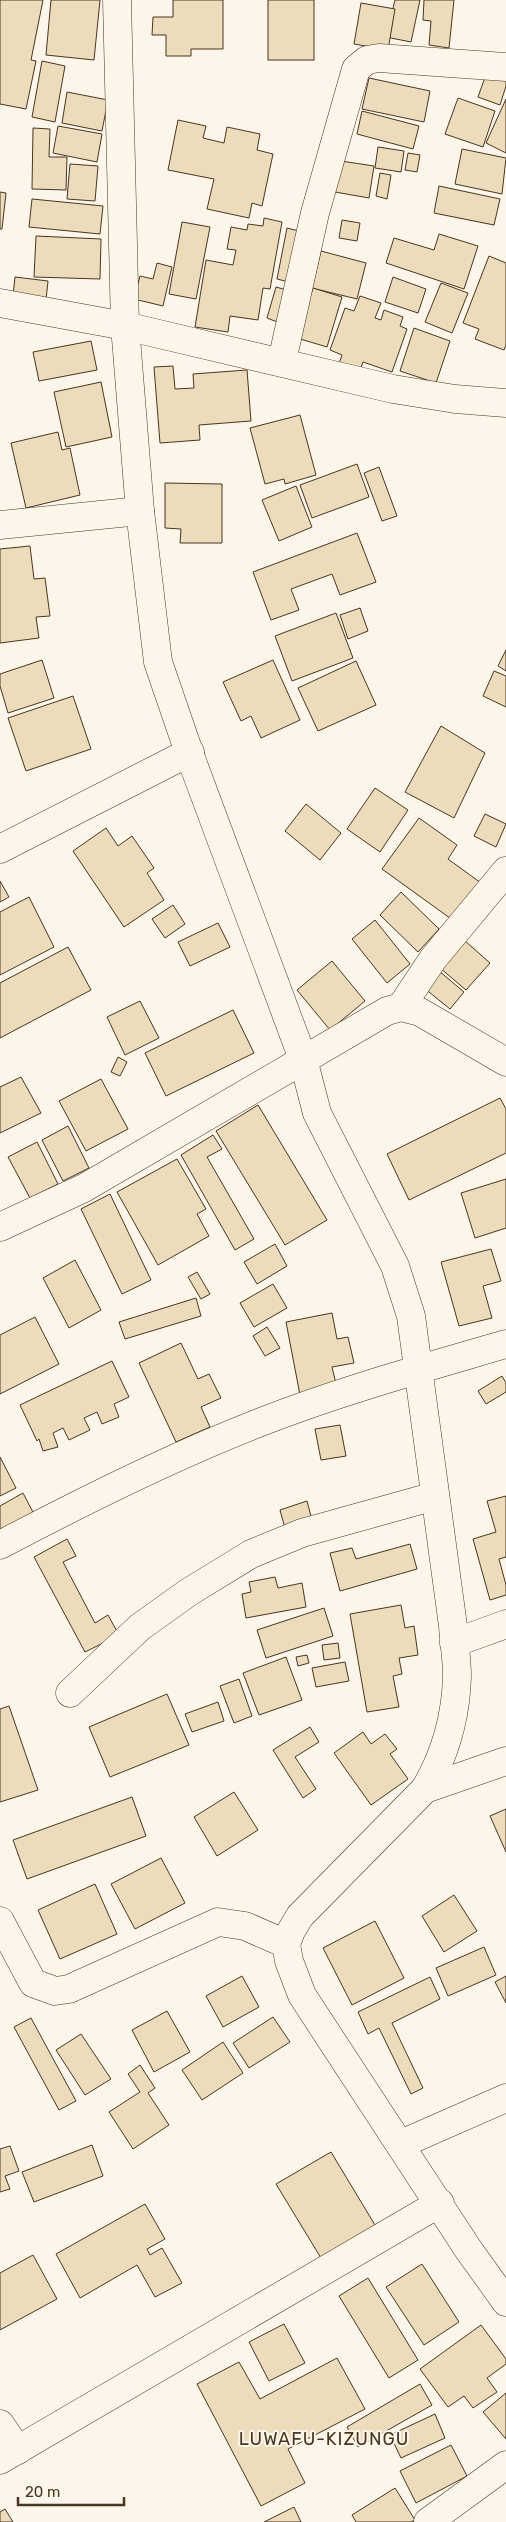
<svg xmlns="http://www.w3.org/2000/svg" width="506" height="2522" font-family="Rubik,sans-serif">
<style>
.building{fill:#ecdcbc;stroke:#4a3520}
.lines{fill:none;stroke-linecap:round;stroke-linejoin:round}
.street-casing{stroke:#4a3520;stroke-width:29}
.street{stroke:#fbf6e9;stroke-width:28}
.labels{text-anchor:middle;stroke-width:4;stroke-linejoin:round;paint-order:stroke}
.quarter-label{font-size:18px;letter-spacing:1px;fill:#4a3520;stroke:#fbf6e9}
</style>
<rect width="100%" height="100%" fill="#fbf6e9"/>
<!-- building -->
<g class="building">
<path d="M0 0H43L31 60 36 61 26 109 0 104Z"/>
<path d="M51 0H100L94 60 46 55Z"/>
<path d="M173 0H223V49H191V56H166V35H152L153 17H173Z"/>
<rect x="268" y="0" width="46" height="60"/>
<path d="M395 0H420L411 42 386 37Z"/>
<path d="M424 0H454L449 48 429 45 431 21 423 20Z"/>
<path d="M361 3 395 9 388 50 354 44Z"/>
<path d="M42 61 65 66 55 122 32 117Z"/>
<path d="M488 69 506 75V86L500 105 478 97Z"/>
<path d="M369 78 430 91 424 122 362 109Z"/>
<path d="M67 92 108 100 102 131 62 123Z"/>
<path d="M458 98 495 111 483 147 445 134Z"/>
<path d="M506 99V153L486 143Z"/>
<path d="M362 111 419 126 413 149 357 134Z"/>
<path d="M178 120 206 126 203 138 224 143 227 127 260 134 257 150 273 154 262 206 252 203 249 218 207 209 214 179 168 170Z"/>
<path d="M58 126 102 134 97 162 53 153Z"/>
<path d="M33 128 50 129 49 157H67L66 190 32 189Z"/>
<path d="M378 147 404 151 401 172 375 168Z"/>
<path d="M462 149 506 158 502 194 455 184Z"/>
<path d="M408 153 420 155 417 172 405 170Z"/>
<path d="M341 161 374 166 369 198 335 192Z"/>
<path d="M70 164 98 166 95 201 67 199Z"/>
<path d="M380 173 391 175 387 199 376 196Z"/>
<path d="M439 186 500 199 494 225 434 213Z"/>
<path d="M0 192 6 193 2 229H0Z"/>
<path d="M32 199 103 206 100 234 29 227Z"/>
<path d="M264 218 282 222 270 289 263 288 258 320 230 316 228 332 195 327 206 260 233 265 236 250 227 249 231 227 247 230 248 224 263 226Z"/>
<path d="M342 220 360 223 357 241 339 238Z"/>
<path d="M182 222 210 227 196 299 169 294Z"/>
<path d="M287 228 307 233 297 284 277 279Z"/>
<path d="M439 234 478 246 464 289 386 263 394 238 434 250Z"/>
<path d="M36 236 101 239 100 279 34 277Z"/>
<path d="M321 251 366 263 357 299 312 288Z"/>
<path d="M489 256 506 263V345L504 350 475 339 479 329 463 323Z"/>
<path d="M157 263 172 267 163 306 134 299 140 276 153 279Z"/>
<path d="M15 277 48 281 46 300 13 296Z"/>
<path d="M393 277 426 289 418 313 385 302Z"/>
<path d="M441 283 468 293 452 333 425 322Z"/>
<path d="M276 287 290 291 280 323 267 318Z"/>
<path d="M313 288 342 297 327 347 297 338Z"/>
<path d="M360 296 381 303 375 318 381 320 384 310 403 317 400 326 407 329 392 372 363 362 360 371 339 364 342 355 330 350 345 308 354 311Z"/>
<path d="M414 328 450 341 436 383 400 371Z"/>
<path d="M91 341 97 370 39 381 33 352Z"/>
<path d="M173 366 175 389 194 388 193 374 247 370 251 421 199 425 200 440 160 443 154 367Z"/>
<path d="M101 382 112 437 66 447 54 392Z"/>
<path d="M300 415 316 475 285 484 284 479 265 484 250 428Z"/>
<path d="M58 432 62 450 70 448 80 495 26 508 11 443Z"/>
<path d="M357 464 369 497 312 518 300 485Z"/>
<path d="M379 467 397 516 382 521 364 473Z"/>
<path d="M165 483 222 484V543H180L181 529 165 528Z"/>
<path d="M296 486 312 527 279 541 262 500Z"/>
<path d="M357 533 376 582 340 595 332 574 291 589 299 610 271 620 253 572Z"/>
<path d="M30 546 34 579 45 578 50 616 36 617 39 638 0 643V549Z"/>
<path d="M360 608 368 631 348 639 340 615Z"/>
<path d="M336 613 353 658 292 681 275 636Z"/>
<path d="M506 650V671L498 666Z"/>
<path d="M42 660 54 698 8 713 0 686V674Z"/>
<path d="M273 660 300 720 261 738 251 716 241 721 223 682Z"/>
<path d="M356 661 376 705 318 731 298 688Z"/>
<path d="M494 671 506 676V707L483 696Z"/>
<path d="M73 696 91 749 26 771 8 718Z"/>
<path d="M441 726 485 753 454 818 405 792Z"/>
<path d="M375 788 408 810 380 852 347 829Z"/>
<path d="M306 804 341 833 320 860 285 831Z"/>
<path d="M485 814 506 824 496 847 474 836Z"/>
<path d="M419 818 457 845 448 859 481 883 454 921 382 869Z"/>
<path d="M106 828 118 846 132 836 154 868 147 873 164 900 124 927 73 851Z"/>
<path d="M0 881 9 897 0 902Z"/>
<path d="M401 892 439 929 418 952 380 915Z"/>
<path d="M29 897 54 947 0 975V912Z"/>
<path d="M173 905 185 924 165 938 152 919Z"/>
<path d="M375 920 410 964 387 983 352 939Z"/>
<path d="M218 923 230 947 190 966 178 942Z"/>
<path d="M464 940 490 963 466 990 440 968Z"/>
<path d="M68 947 91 990 0 1038V983Z"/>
<path d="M332 961 365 1001 330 1030 297 990Z"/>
<path d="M439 971 464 992 450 1009 424 988Z"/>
<path d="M140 1001 159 1038 125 1055 107 1017Z"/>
<path d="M233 1010 254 1053 166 1096 145 1053Z"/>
<path d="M118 1057 127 1062 120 1076 111 1072Z"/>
<path d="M21 1077 41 1113 0 1133V1087Z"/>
<path d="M101 1079 128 1129 86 1151 59 1101Z"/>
<path d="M500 1098 506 1109V1153L409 1200 387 1154Z"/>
<path d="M258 1105 327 1220 285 1245 216 1131Z"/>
<path d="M68 1126 89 1168 63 1181 42 1140Z"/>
<path d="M213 1135 222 1149 207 1157 254 1239 235 1250 181 1155Z"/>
<path d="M37 1142 58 1184 30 1198 8 1157Z"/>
<path d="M177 1159 206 1209 197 1214 209 1236 158 1265 117 1192Z"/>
<path d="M506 1179V1228L475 1238 461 1193Z"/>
<path d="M110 1194 151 1280 122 1294 81 1209Z"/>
<path d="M275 1244 287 1266 257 1284 244 1262Z"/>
<path d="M491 1249 501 1281 483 1286 492 1318 459 1326 441 1262Z"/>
<path d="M75 1260 101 1310 69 1328 43 1278Z"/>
<path d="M197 1272 210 1294 201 1299 188 1277Z"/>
<path d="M273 1284 287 1308 254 1327 240 1303Z"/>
<path d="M196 1298 201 1316 125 1339 119 1322Z"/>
<path d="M332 1313 337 1339 348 1337 354 1363 332 1367 337 1388 300 1395 286 1322Z"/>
<path d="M35 1317 59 1364 0 1394V1335Z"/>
<path d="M267 1327 280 1348 265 1356 253 1336Z"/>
<path d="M181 1343 198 1379 209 1374 221 1398 201 1407 210 1427 176 1442 139 1363Z"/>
<path d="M112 1361 129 1397 114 1404 119 1417 102 1424 97 1412 84 1418 90 1430 69 1440 63 1428 53 1433 58 1447 43 1451 39 1439 37 1441 20 1405Z"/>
<path d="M502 1376 506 1383V1392L486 1404 478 1391Z"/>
<path d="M340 1425 346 1456 321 1460 315 1429Z"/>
<path d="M0 1457 16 1488 0 1496Z"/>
<path d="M23 1493 35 1516 0 1536V1506Z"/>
<path d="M506 1496V1557L499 1559 506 1585V1595L490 1600 473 1539 496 1532 487 1501Z"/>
<path d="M307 1501 312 1520 285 1528 280 1510Z"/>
<path d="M67 1539 76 1556 63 1562 95 1623 108 1615 119 1635 85 1652 34 1557Z"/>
<path d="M410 1544 417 1569 340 1591 330 1553 352 1548 356 1559Z"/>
<path d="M275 1577 278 1588 302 1583 306 1607 246 1618 242 1594 251 1592 249 1582Z"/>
<path d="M401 1605 405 1628 414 1626 418 1655 399 1658 402 1674 393 1676 399 1707 367 1712 350 1614Z"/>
<path d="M324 1608 333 1636 266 1658 257 1630Z"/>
<path d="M338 1643 340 1658 324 1660 322 1645Z"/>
<path d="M307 1655 309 1663 298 1666 296 1657Z"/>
<path d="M286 1657 302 1700 259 1715 243 1673Z"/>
<path d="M345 1662 349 1681 316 1687 312 1668Z"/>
<path d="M239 1679 252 1716 234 1723 220 1686Z"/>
<path d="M167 1694 189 1745 110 1777 89 1727Z"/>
<path d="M218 1702 224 1721 192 1732 185 1714Z"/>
<path d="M9 1706 38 1790 0 1802V1709Z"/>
<path d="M310 1727 319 1742 295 1757 316 1789 303 1798 273 1750Z"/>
<path d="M363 1732 371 1744 385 1734 397 1749 390 1754 408 1779 371 1805 334 1753Z"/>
<path d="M234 1792 258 1830 217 1856 194 1817Z"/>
<path d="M132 1797 146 1836 27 1879 13 1840Z"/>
<path d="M506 1809V1852L490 1816Z"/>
<path d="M161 1858 185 1903 135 1929 111 1884Z"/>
<path d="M95 1884 117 1934 60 1959 38 1910Z"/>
<path d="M454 1895 477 1931 444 1952 422 1916Z"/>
<path d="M375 1921 404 1978 352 2005 323 1948Z"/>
<path d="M484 1947 496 1975 448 1996 436 1968Z"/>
<path d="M242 1976 259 2007 223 2027 206 1996Z"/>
<path d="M506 1976V2003L495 1982Z"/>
<path d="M430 1977 440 1999 392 2023 423 2088 411 2094 379 2028 368 2034 358 2012Z"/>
<path d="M167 2011 190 2052 154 2072 132 2030Z"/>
<path d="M273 2017 290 2042 249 2068 233 2043Z"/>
<path d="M31 2018 76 2101 59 2110 14 2027Z"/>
<path d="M81 2034 111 2079 85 2095 56 2050Z"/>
<path d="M223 2042 243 2073 202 2100 182 2070Z"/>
<path d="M140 2065 155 2088 148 2093 169 2125 133 2149 109 2112 140 2092 128 2074Z"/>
<path d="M92 2145 103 2176 34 2202 22 2172Z"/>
<path d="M10 2146 19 2171 5 2176 10 2189 0 2192V2149Z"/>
<path d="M331 2152 378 2230 324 2263 276 2184Z"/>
<path d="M145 2204 165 2239 147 2249 150 2255 162 2248 182 2283 155 2297 137 2265 80 2298 56 2254Z"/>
<path d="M33 2255 57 2299 0 2330V2273Z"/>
<path d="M422 2264 459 2322 424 2345 386 2287Z"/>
<path d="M368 2278 418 2360 389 2378 339 2296Z"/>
<path d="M284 2324 305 2363 269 2381 249 2342Z"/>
<path d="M481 2325 506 2359V2364L487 2378 497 2392 473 2408 464 2396 448 2407 420 2369Z"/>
<path d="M337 2358 365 2409 288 2449 305 2483 261 2506 197 2384 239 2362 260 2399Z"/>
<path d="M420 2384 432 2405 358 2447 347 2427Z"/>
<path d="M506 2393V2439L483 2412Z"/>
<path d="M435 2414 445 2438 401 2458 390 2435Z"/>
<path d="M451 2445 467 2476 416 2503 400 2471Z"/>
<path d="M395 2488 415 2520 411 2522H356L352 2515Z"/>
<path d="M294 2507 301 2522H264Z"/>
<path d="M5 2509 13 2522H0V2512Z"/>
</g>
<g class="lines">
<!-- street casing -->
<g class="street-casing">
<g id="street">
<path d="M117 0 125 326 140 511 158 662 192 761 303 1059 317 1113 395 1266 411 1316 453 1626C454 1642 457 1659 457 1676 456 1715 445 1755 425 1789L300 1916 291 1931 286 1944 289 1961 302 1995 311 2009 468 2249 506 2302"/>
<path d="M0 303 125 326 393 389 455 399 506 403"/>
<path d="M282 361 315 213 356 69 367 60 379 58 506 67"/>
<path d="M0 525 140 511"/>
<path d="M0 849 190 752"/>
<path d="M401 1007 433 959 506 871"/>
<path d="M0 1227 84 1188 387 1011 401 1007 420 1012 506 1062"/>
<path d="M0 1545C85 1500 171 1457 261 1422 340 1391 424 1368 506 1344"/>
<path d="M454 1643 506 1624"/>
<path d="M70 1693 140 1627 189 1592 251 1554 302 1533 435 1496"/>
<path d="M425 1789 506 1761"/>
<path d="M0 1921 33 1983 55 1991 69 1989 218 1922 245 1926 286 1944"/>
<path d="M401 2144 506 2098"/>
<path d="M0 2424 18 2450"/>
<path d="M0 2460 440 2203"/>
<path d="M428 2522 506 2465"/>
</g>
</g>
<!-- street -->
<use href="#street" class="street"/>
</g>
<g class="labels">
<!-- quarter labels -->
<g class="quarter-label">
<text x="324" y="2445">LUWAFU-KIZUNGU</text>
</g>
</g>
<!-- scale -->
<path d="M18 2497v8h106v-8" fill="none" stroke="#4a3520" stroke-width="2.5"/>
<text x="25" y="2497" font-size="15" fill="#4a3520" stroke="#fbf6e9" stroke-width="4" paint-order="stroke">20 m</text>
</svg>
